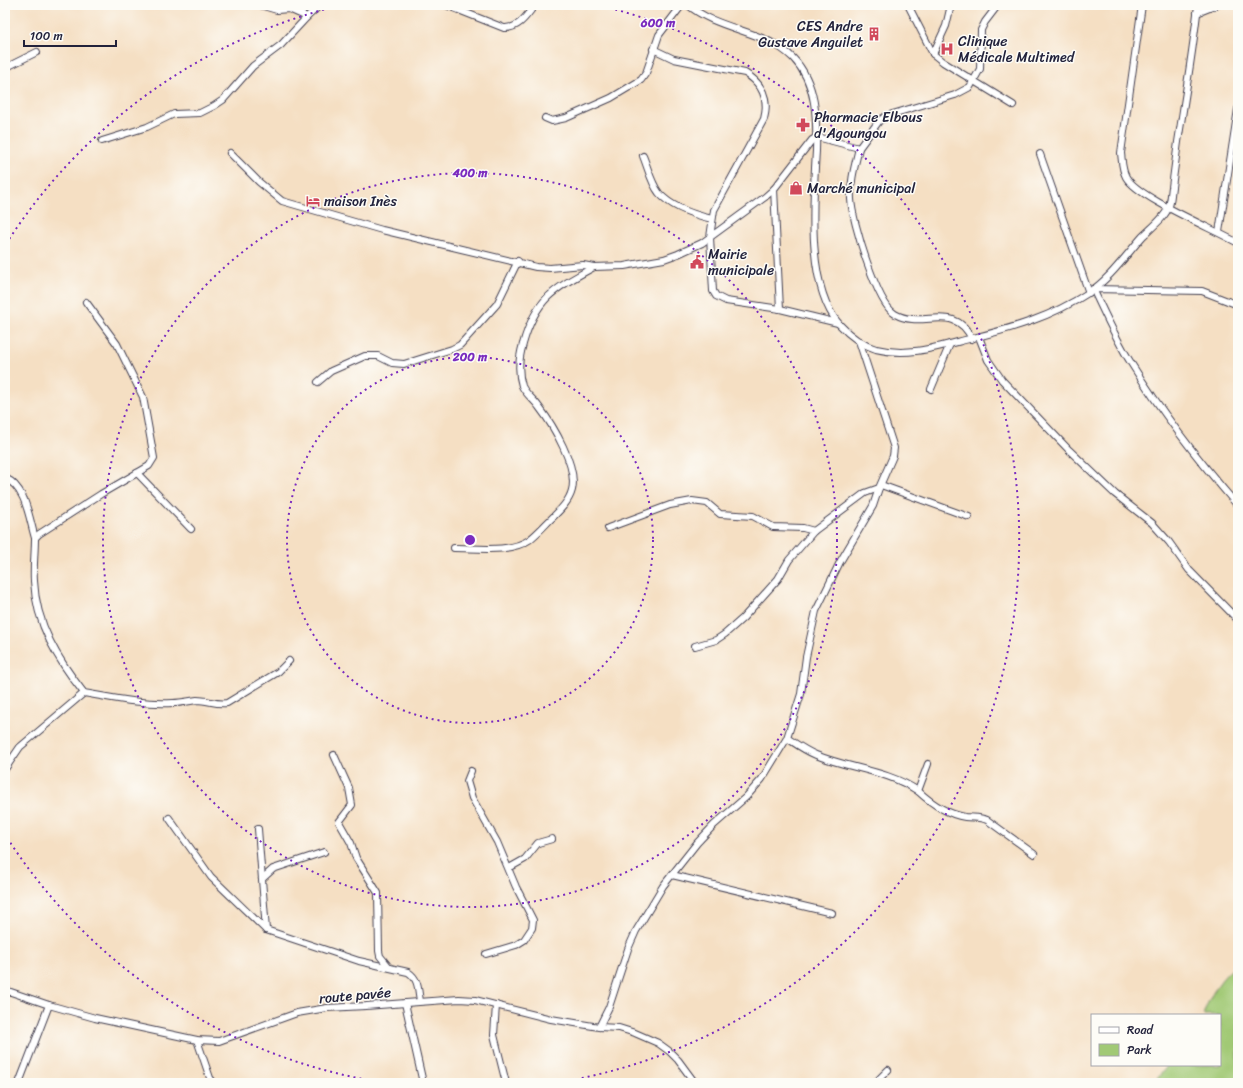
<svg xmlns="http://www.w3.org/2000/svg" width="1243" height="1088" font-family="Sriracha,sans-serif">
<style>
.green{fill:#a1c975;stroke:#627658}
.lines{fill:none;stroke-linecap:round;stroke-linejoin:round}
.minor-casing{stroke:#423e4f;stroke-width:8}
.minor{stroke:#fff;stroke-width:6}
.ring{fill:none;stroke:#7b2cbf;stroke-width:2;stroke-dasharray:2 4}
.labels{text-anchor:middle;stroke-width:3;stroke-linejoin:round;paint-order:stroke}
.poi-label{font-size:14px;fill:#22223b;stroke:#fdfcf7;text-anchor:start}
.street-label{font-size:14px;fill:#22223b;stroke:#fdfcf7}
.centre{fill:#7b2cbf;stroke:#fdfcf7;stroke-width:2}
.ring-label{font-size:12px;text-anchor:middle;font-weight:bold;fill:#7b2cbf;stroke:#fdfcf7;stroke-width:3;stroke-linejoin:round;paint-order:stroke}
</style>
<rect width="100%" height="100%" fill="#fdfcf7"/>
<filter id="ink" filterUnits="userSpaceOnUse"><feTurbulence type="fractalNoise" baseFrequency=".025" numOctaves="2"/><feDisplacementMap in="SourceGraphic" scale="8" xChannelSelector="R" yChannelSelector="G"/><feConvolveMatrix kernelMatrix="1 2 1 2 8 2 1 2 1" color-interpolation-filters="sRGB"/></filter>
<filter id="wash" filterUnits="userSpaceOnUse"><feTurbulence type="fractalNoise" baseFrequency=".012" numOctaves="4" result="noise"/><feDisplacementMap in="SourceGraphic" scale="16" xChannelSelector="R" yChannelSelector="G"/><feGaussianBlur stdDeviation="0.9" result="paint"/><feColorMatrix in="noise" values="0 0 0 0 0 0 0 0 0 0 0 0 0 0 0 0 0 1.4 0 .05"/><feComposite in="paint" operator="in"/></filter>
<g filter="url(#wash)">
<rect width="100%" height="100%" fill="#f5dfc3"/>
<!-- green -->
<path class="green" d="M1238 965V1083H1154L1168 1065H1220V1015H1203C1209 997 1222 974 1238 965Z"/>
</g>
<g filter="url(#ink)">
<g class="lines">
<!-- minor casing -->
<g class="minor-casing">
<g id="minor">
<path d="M260 5 277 10 289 9 307 17 320 5"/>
<path d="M446 5 504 28C519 29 527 15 535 5"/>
<path d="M688 5C719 31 764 29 793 58 817 83 817 119 816 151 813 200 806 286 839 324 849 335 862 345 876 349 908 357 938 347 969 339 1010 329 1052 317 1088 293 1110 279 1126 255 1143 236 1151 228 1166 217 1169 206 1171 200 1171 193 1172 187 1174 172 1176 157 1178 142 1185 97 1193 51 1198 5"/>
<path d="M908 5 933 54"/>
<path d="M951 5 946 26 933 54 943 62 1013 105"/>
<path d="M1142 5 1121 153C1122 161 1122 170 1126 177 1138 198 1214 229 1238 243"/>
<path d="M1197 13 1217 5"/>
<path d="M653 49 674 59 745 73C763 84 769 100 764 119L714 210 710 237 713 291 716 296 726 301 780 309 838 323"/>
<path d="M5 68 37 52"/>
<path d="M545 118 552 121 566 118 611 98 641 80 646 73 659 35 682 5"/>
<path d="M102 141 147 127 174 114 200 113 214 106 223 100 253 66 281 45 307 17"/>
<path d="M859 148C855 165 850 182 851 199 852 221 877 304 895 314 923 330 954 301 972 339"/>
<path d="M230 153 259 182 282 201 382 230 536 267 550 268 583 265 594 267 624 266 664 259 678 254 702 243 765 197 774 189 812 140 817 137 859 148 879 121 886 116 955 95 970 87 980 69 981 30 985 22 998 5"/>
<path d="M1040 154 1089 293"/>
<path d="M643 156C648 168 651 183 659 193 671 207 695 215 712 219"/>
<path d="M774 189 780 309"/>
<path d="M1219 232 1238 109"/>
<path d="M86 302 117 344 143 397 154 458 149 466 101 494 39 534 35 538C35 553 33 567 34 581 36 625 58 660 84 693 113 698 144 705 173 703 181 703 189 701 197 700 208 700 217 705 227 703L278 672 289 661"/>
<path d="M1238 305 1202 291 1093 289C1105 314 1116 339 1131 363 1162 413 1199 461 1238 506"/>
<path d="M979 337 988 360 1002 380 1069 450 1115 494 1152 523 1169 542 1189 570 1238 620"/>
<path d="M318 382 331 371 365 356H378L392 363 404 364 452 349 460 345 497 304 518 261"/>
<path d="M931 389 950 344"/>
<path d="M137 473 191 529"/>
<path d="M5 478C26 487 29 518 35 538"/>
<path d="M881 485 969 517"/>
<path d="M608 528 670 505 692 501 707 503 720 514 753 516 773 527 803 528 814 531"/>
<path d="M454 548C477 548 510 553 529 540 537 534 544 526 551 519 559 511 569 502 572 490 578 467 553 425 539 407 534 399 526 395 522 386 518 373 519 357 523 344 536 298 554 289 594 267"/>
<path d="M695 646 716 640 725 634 743 618 778 579 789 560 814 531 865 493 879 488 893 456 894 448 859 341"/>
<path d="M787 738C796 744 806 751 816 755 850 769 887 770 918 791L928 764"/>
<path d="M334 755 349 788 352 805 339 822 351 843 356 858 378 893 379 951 380 956 389 967"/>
<path d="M5 769 20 747 84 693"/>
<path d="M471 771 467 781 472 798 497 842 516 887 533 920 532 928 524 940 516 945 486 954"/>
<path d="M918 791C931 803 946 814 965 817 973 818 980 817 987 820L1034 854"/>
<path d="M169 818 211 877 266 930 359 961 408 972C419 979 418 990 420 1001"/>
<path d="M258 829 266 930"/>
<path d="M509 868 525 859 538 843 552 839"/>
<path d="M672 875 832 913"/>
<path d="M262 879 273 869 324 852"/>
<path d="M5 990 49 1005 95 1018 197 1040 219 1041 297 1013 327 1008 366 1006 459 999 475 1000 551 1019 599 1027 619 1028 635 1033 658 1043 669 1051 678 1060 695 1083"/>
<path d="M405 1003 423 1083"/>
<path d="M496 1005 494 1035 506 1083"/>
<path d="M599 1027 609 1007 628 949 636 931 663 886 697 843 714 825 746 797 762 779 787 738 801 694 806 657 816 611 840 562 873 506 879 488"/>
<path d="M197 1040 210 1078 214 1083"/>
<path d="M19 1083 49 1005"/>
<path d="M875 1083 888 1070"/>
</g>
</g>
<!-- minor -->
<use href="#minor" class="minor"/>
</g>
</g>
<!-- distance rings -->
<g class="ring">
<circle cx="470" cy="540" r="183"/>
<circle cx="470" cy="540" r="367"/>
<path d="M379 1082A550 550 0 0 1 6 836M6 244A550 550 0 0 1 342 5M598 5A550 550 0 0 1 561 1082"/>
</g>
<!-- icons -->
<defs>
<g id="building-bare" transform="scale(1.08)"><path d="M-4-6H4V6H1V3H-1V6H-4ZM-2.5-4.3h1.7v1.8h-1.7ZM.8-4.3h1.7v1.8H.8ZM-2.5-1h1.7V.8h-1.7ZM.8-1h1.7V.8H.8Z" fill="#d1495b" stroke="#fdfcf7" stroke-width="2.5" paint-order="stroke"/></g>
<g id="hospital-bare" transform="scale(1.08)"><path d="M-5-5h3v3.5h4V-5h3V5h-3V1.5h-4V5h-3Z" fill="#d1495b" stroke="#fdfcf7" stroke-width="2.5" paint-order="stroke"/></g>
<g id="pharmacy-bare" transform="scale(1.08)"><path d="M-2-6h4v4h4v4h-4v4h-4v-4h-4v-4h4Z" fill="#d1495b" stroke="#fdfcf7" stroke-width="2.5" paint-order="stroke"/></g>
<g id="shop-bare" transform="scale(1.08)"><path d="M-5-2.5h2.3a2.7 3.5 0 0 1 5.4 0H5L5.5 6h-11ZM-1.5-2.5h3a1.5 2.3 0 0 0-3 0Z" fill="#d1495b" stroke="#fdfcf7" stroke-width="2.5" paint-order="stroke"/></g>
<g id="hotel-bare" transform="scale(1.08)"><path d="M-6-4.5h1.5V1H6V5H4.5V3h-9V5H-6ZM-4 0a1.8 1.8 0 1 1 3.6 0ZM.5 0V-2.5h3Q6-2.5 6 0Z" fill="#d1495b" stroke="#fdfcf7" stroke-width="2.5" paint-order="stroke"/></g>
<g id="civic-bare" transform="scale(1.08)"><path d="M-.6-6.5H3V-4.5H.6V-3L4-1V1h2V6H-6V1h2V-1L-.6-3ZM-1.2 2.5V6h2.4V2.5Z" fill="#d1495b" stroke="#fdfcf7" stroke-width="2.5" paint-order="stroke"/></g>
</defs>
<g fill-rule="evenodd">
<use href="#building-bare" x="874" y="34"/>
<use href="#hospital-bare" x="947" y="49"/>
<use href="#pharmacy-bare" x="803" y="125"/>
<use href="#shop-bare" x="796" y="188"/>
<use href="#hotel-bare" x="313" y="201"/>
<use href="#civic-bare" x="697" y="262"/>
</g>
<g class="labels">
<!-- poi labels -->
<g class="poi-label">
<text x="863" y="31" text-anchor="end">CES Andre<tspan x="863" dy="16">Gustave Anguilet</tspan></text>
<text x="958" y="46">Clinique<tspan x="958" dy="16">Médicale Multimed</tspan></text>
<text x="814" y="122">Pharmacie Elbous<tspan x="814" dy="16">d'Agoungou</tspan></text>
<text x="807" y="193">Marché municipal</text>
<text x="324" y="206">maison Inès</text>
<text x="708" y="259">Mairie<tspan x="708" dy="16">municipale</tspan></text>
</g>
<!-- street labels -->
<g class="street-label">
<text transform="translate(355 995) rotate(-5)" y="5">route pavée</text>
</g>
</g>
<circle cx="470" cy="540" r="6" class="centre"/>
<g class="ring-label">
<text x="658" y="27">600 m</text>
<text x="470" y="177">400 m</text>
<text x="470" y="361">200 m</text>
</g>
<!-- margin -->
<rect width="1243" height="1088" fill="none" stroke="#fdfcf7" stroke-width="20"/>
<!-- legend -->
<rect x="1091" y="1014" width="130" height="52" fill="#fdfcf7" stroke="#a5a5ac"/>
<rect x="1099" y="1027" width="20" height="6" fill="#ffffff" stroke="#a5a5ac"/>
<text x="1127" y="1034" font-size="12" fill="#22223b">Road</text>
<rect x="1099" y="1044" width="20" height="12" fill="#a1c975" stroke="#a5a5ac"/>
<text x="1127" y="1054" font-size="12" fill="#22223b">Park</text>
<!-- scale -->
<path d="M24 40v6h92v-6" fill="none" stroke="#22223b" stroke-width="2"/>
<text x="30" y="40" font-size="12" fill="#22223b" stroke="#fdfcf7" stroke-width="3" paint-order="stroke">100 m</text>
</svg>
